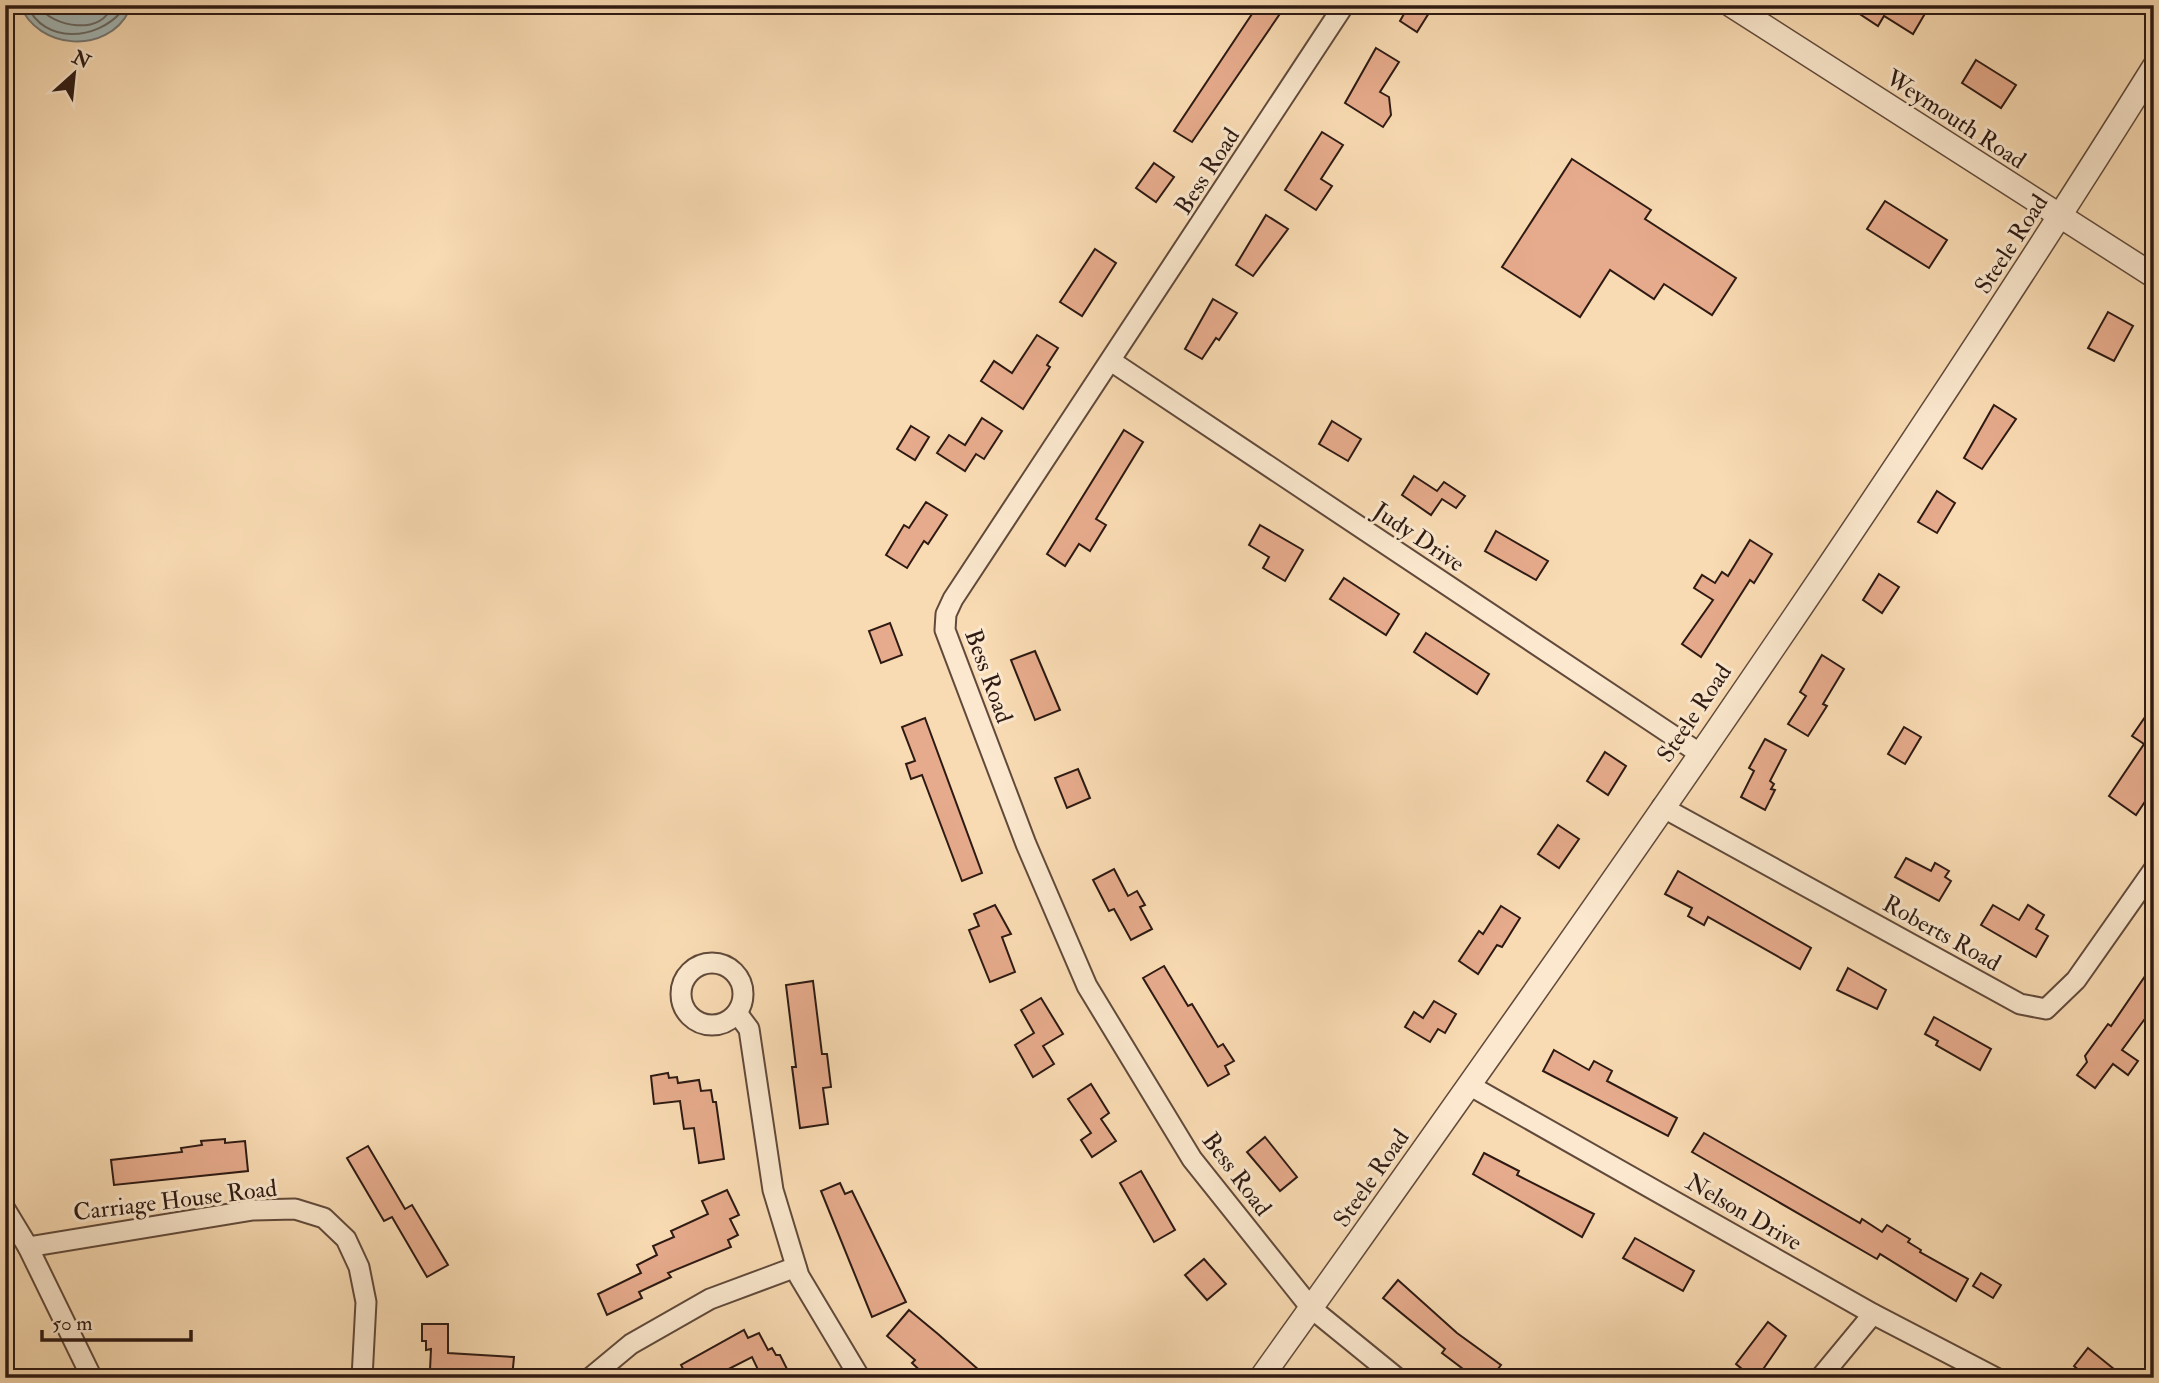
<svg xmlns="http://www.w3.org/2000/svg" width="2159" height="1383" font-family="'IM FELL Double Pica',serif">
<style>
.water{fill:#a3b8b8;stroke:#747976;stroke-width:2}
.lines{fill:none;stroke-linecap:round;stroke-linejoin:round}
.shore{stroke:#686966;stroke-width:2}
.building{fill:#e6ab8c;stroke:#2e1a13;stroke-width:2}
.minor-casing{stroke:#614a3b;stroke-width:23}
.tertiary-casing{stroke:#614a3b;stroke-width:26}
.minor{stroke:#fbe8ce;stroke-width:19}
.tertiary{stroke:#fbe8ce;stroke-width:23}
.labels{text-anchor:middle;stroke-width:6;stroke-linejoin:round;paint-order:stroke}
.street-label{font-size:24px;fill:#2e1a13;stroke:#fbe8ce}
</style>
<rect width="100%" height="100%" fill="#f9dbb3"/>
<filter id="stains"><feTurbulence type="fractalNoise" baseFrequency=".00286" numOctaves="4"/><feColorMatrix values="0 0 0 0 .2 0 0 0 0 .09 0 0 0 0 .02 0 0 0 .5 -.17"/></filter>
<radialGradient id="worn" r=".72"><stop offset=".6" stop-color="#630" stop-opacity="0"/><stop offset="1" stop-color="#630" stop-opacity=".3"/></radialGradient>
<!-- water -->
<path class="water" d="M20 5H127L129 11C107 55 38 50 20 5Z"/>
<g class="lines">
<!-- shore -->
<g class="shore">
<path d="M27 5C44 45 97 40 121 12V5"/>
<path d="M37 5C53 28 103 36 112 5"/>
</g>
</g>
<!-- building -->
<g class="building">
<path d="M1258 5H1286L1192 142 1174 131Z"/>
<path d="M1409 5H1434L1417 32 1400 21Z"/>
<path d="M1846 5H1930L1913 34 1884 16 1878 26Z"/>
<path d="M1376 48 1399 62 1380 92 1389 97 1391 115 1383 127 1345 103Z"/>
<path d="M1976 60 2016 85 2001 108 1962 83Z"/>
<path d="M1322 132 1343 145 1321 179 1332 186 1316 210 1285 190Z"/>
<path d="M1572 159 1651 210 1645 219 1736 278 1712 315 1664 284 1654 299 1610 270 1580 317 1502 267Z"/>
<path d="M1154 163 1174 177 1156 202 1136 188Z"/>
<path d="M1885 201 1947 240 1929 268 1867 229Z"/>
<path d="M1266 215 1288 229 1253 276 1236 265Z"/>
<path d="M1095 249 1116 263 1082 316 1060 302Z"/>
<path d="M1213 299 1237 313 1219 340 1216 338 1202 359 1185 349Z"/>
<path d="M2108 312 2133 326 2114 361 2088 348Z"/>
<path d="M1037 335 1058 348 1047 365 1050 367 1023 409 981 381 994 361 1012 373Z"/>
<path d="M1994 405 2016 419 1982 469 1964 458Z"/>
<path d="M982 418 1002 431 984 459 976 454 965 471 937 453 949 435 965 445Z"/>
<path d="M1332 421 1361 439 1348 461 1319 444Z"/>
<path d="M911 426 929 437 915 460 897 449Z"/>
<path d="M1124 430 1143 442 1096 519 1106 525 1090 551 1079 544 1065 566 1047 554Z"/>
<path d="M1414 476 1437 491 1444 482 1465 496 1456 508 1442 499 1431 515 1402 495Z"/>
<path d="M1937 491 1955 503 1937 533 1918 522Z"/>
<path d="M926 502 947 515 928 544 924 541 907 568 886 555 904 525 909 528Z"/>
<path d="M1260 525 1303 550 1285 581 1263 568 1269 557 1249 545Z"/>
<path d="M1496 531 1548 561 1536 580 1485 551Z"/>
<path d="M1750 540 1772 554 1754 583 1750 580 1701 657 1682 644 1713 600 1694 588 1702 575 1715 583 1722 572 1728 576Z"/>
<path d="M1879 574 1899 587 1882 613 1863 600Z"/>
<path d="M1344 578 1399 614 1386 635 1330 599Z"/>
<path d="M890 623 902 655 881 663 869 631Z"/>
<path d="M1426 633 1489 674 1477 694 1414 652Z"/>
<path d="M1035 651 1060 710 1035 720 1011 660Z"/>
<path d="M1822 655 1844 669 1823 704 1827 706 1808 736 1788 724 1806 696 1800 692Z"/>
<path d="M2154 704V788L2136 815 2109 796 2144 744 2132 736Z"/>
<path d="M925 718 982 873 962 881 922 775 911 779 906 764 915 761 902 727Z"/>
<path d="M1904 727 1921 737 1905 764 1888 754Z"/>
<path d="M1765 739 1786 750 1770 781 1774 784 1771 789 1775 790 1765 810 1741 797 1754 771 1749 768Z"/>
<path d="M1605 752 1626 766 1608 795 1587 781Z"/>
<path d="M1078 769 1090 798 1067 808 1055 778Z"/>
<path d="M1558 825 1579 839 1559 868 1538 854Z"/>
<path d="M1906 858 1931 871 1935 863 1949 871 1945 877 1951 881 1939 901 1895 877Z"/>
<path d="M1114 869 1128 896 1137 891 1145 905 1140 907 1152 929 1131 940 1114 909 1109 911 1093 880Z"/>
<path d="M1678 871 1811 948 1800 969 1708 917 1704 925 1688 916 1692 908 1665 894Z"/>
<path d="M995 905 1011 934 1002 937 1015 972 990 982 969 930 979 926 974 914Z"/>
<path d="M1993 905 2019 920 2028 905 2044 915 2036 929 2048 936 2036 957 1981 925Z"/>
<path d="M1501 906 1520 918 1502 947 1497 945 1478 974 1459 961 1479 931 1483 934Z"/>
<path d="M2154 963V1026L2144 1020 2122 1050 2138 1061 2128 1075 2113 1064 2095 1088 2077 1075 2087 1062 2085 1056 2108 1024 2111 1026Z"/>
<path d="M1164 966 1188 1006 1192 1004 1218 1047 1223 1044 1234 1061 1225 1066 1229 1074 1208 1086 1143 978Z"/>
<path d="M1848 968 1886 990 1877 1009 1837 990Z"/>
<path d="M813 981 822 1054H827L831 1087 823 1088 828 1124 800 1128 792 1067H796L786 985Z"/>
<path d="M1041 998 1063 1034 1043 1046 1054 1064 1033 1077 1015 1045 1034 1033 1021 1010Z"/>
<path d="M1434 1001 1456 1014 1445 1033 1438 1029 1430 1042 1405 1027 1414 1012 1423 1018Z"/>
<path d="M1934 1017 1991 1049 1980 1070 1936 1045 1938 1041 1925 1034Z"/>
<path d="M1554 1050 1589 1070 1594 1061 1612 1071 1607 1081 1677 1118 1668 1136 1543 1071Z"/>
<path d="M668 1073 669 1078 677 1077 678 1083 699 1080 701 1091 711 1090 713 1102H716L724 1159 699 1163 694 1128 684 1129 680 1101 654 1104 651 1076Z"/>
<path d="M1091 1084 1109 1113 1101 1119 1116 1141 1092 1157 1081 1140 1091 1133 1068 1099Z"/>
<path d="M1704 1133 1860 1223 1862 1219 1882 1232 1887 1225 1910 1239 1908 1242 1921 1250 1920 1252 1968 1279 1956 1301 1880 1254 1877 1259 1692 1152Z"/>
<path d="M1265 1137 1297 1177 1280 1191 1247 1152Z"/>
<path d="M225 1139V1143L245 1141 248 1171 114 1185 111 1160 182 1152 181 1148 202 1145 201 1141Z"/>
<path d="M368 1146 405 1209 412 1205 448 1265 427 1277 392 1217 384 1221 347 1158Z"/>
<path d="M1484 1153 1519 1171 1517 1175 1594 1214 1582 1237 1473 1174Z"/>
<path d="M1141 1171 1175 1230 1154 1242 1120 1183Z"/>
<path d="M840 1183 845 1194 852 1191 906 1302 872 1317 821 1191Z"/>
<path d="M727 1190 739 1215 730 1219 738 1235 728 1240 731 1247 668 1273 671 1277 639 1292 642 1298 607 1315 598 1294 641 1273 637 1265 657 1255 653 1246 674 1237 671 1231 708 1214 702 1201Z"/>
<path d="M1635 1238 1694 1271 1683 1291 1623 1258Z"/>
<path d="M1204 1259 1226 1284 1207 1300 1185 1275Z"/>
<path d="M1981 1273 2001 1285 1993 1298 1973 1286Z"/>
<path d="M1398 1280 1457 1333 1501 1365 1491 1378H1475L1442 1353 1445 1349 1383 1298Z"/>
<path d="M909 1310 938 1334 988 1378H928L912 1363 915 1360 887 1336Z"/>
<path d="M1768 1322 1786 1336 1757 1378H1753L1736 1364Z"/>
<path d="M422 1324H448V1353L514 1357 512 1378 460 1375 459 1378H441L442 1370H430L431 1349 426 1350V1341H422Z"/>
<path d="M744 1330 748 1338 759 1333 768 1350 772 1348 776 1355H780L788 1371 774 1378H762L752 1357 711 1378H688L681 1365Z"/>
<path d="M2088 1348 2125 1378H2088L2074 1366Z"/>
</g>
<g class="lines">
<!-- minor casing -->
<g class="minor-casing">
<g id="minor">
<path d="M1344 5 953 599 946 614 945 630 1026 844 1087 986 1192 1159 1311 1308 1397 1378"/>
<path d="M1111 361 1699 753"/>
<path d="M1662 807 2020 1004 2046 1009 2076 980 2154 869"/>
<circle cx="712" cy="994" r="31"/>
<path d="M737 1013 749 1029 773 1190 799 1276 860 1378"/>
<path d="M1469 1085 1873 1314 1996 1378"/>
<path d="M5 1209 28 1247 92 1378"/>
<path d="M28 1247 253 1210 295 1209 324 1218 346 1239 359 1267 366 1302 362 1378"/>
<path d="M590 1378 631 1344 710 1299 796 1267"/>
<path d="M1820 1378 1873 1314"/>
</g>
</g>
<!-- tertiary casing -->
<g class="tertiary-casing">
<g id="tertiary">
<path d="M1731 5 2154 276"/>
<path d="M1261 1378C1568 948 1874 515 2154 67"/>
</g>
</g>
<!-- minor -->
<use href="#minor" class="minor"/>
<!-- tertiary -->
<use href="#tertiary" class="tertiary"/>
</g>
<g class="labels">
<!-- street labels -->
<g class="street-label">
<text transform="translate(1956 119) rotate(33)" y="8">Weymouth Road</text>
<text transform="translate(1207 171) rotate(-57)" y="8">Bess Road</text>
<text transform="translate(2011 244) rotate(-57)" y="8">Steele Road</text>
<text transform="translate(1419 537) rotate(34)" y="8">Judy Drive</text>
<text transform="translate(989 676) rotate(70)" y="8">Bess Road</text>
<text transform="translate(1694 713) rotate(-56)" y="8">Steele Road</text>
<text transform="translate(1942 933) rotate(29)" y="8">Roberts Road</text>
<text transform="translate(1237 1174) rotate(53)" y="8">Bess Road</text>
<text transform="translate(1371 1178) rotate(-55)" y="8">Steele Road</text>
<text transform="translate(175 1200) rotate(-7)" y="8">Carriage House Road</text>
<text transform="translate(1744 1212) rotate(30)" y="8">Nelson Drive</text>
</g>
</g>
<!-- margin -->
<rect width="2159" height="1383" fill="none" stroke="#f9dbb3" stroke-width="28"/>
<rect x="7" y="7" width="2145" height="1369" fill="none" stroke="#2e1a13" stroke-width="3.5"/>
<rect x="14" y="14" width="2131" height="1355" fill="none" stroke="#2e1a13" stroke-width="2"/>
<!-- north arrow -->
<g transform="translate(74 74) rotate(27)" stroke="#fbe8ce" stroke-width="5" paint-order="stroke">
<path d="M0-5L12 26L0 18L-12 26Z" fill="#2e1a13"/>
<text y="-10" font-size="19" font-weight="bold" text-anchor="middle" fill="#2e1a13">N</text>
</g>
<!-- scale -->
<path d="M42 1330v10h149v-10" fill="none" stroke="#2e1a13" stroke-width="3.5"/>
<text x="52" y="1330" font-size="21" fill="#2e1a13" stroke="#fbe8ce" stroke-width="5" paint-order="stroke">50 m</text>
<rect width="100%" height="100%" filter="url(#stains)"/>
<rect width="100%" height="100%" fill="url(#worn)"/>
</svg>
